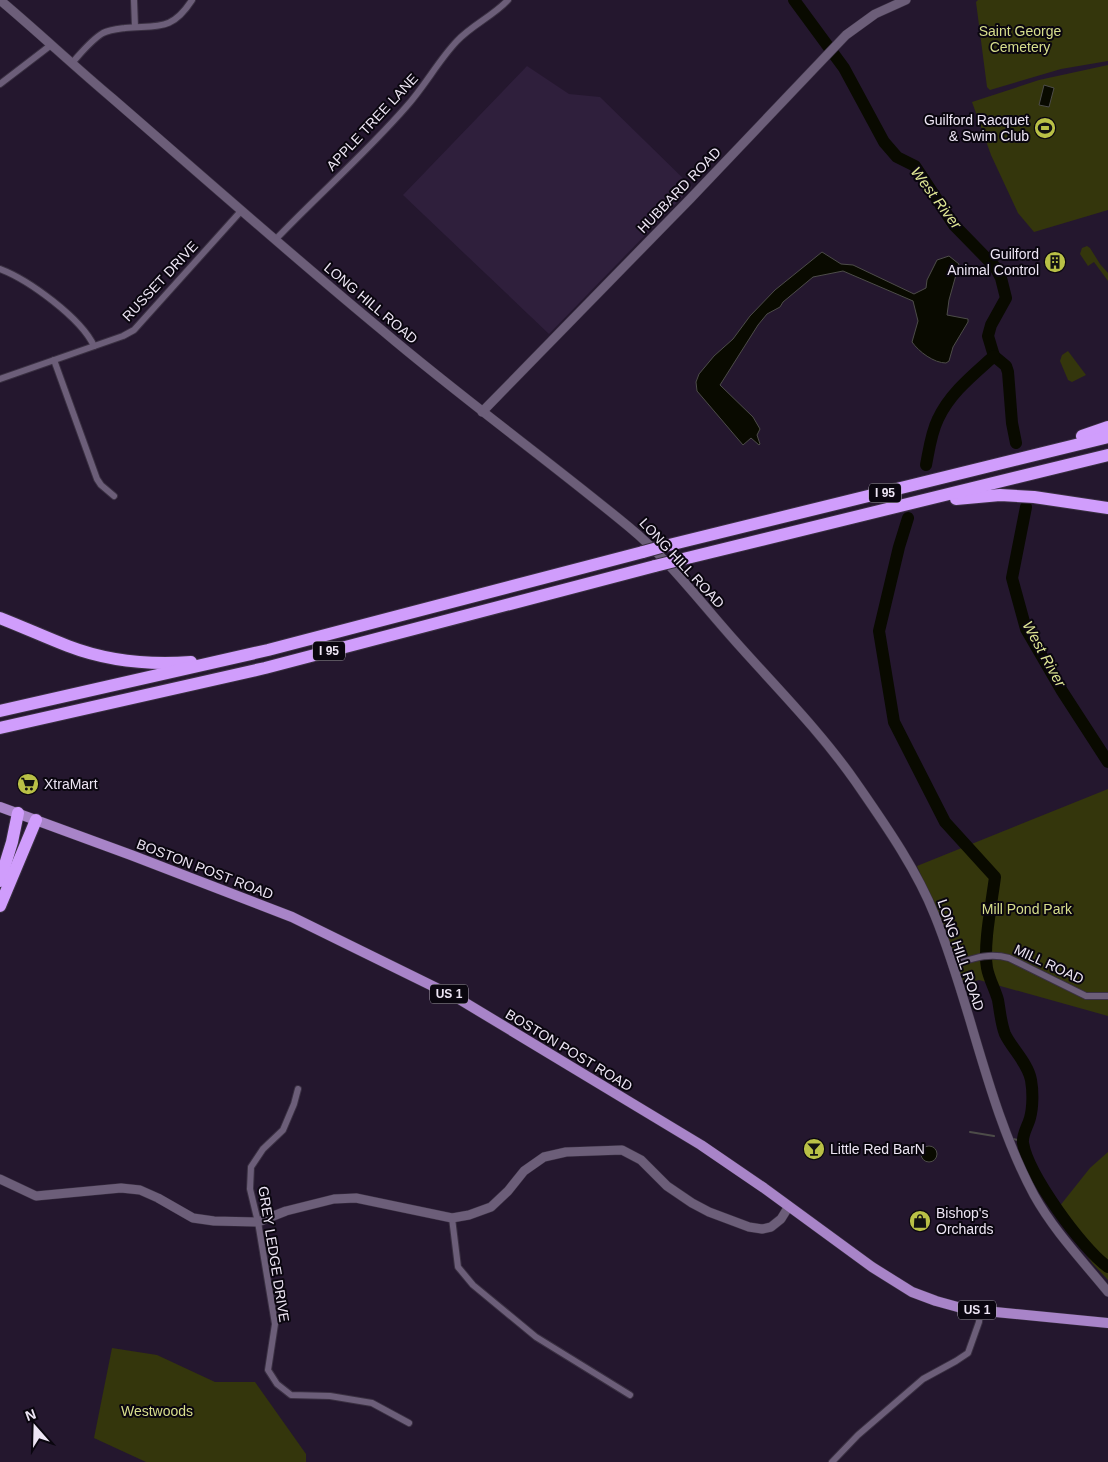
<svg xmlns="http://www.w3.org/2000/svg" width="1108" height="1462" font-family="Helvetica,sans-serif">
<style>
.built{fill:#2f1f3c}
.green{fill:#34360c}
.water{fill:#090a00;stroke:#4d4c49}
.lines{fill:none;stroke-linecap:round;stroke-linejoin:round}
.stream{stroke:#4d4c49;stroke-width:2}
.river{stroke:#090a00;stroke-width:12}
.street-casing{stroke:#3a3042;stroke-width:8}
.secondary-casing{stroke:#3a3042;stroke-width:10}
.primary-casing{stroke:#3a3042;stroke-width:11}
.highway-casing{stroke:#3a3042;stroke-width:14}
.street{stroke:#6c5e79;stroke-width:6}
.secondary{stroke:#6c5e79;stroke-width:9}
.primary{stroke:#a884c8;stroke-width:10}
.highway{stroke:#d09dfc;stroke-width:12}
.highway-bridge-casing{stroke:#3a3042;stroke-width:14;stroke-linecap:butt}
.highway-bridge{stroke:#d09dfc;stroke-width:12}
.labels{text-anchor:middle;stroke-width:4;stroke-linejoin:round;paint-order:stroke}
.shield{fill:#0a060f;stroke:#a9a2af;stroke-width:1}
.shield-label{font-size:12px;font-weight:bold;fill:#ede5f4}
.park-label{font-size:14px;fill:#d8df8d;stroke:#0a060f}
.poi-label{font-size:14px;fill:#ede5f4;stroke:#0a060f;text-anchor:start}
.street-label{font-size:14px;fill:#ede5f4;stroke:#0a060f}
.water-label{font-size:15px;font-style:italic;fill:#e0e795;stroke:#0a060f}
</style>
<rect width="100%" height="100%" fill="#24172e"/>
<!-- built -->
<path class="built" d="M527 66 569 94 600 97 692 187 549 334 403 195Z"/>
<!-- green -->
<g class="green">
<path d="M978 0H1108V61L1061 69 990 90 987 87 976 2Z"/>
<path d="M1108 65V210L1034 232 1018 213 991 155 972 102 1039 80Z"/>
<path d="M1087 246 1090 248 1100 264 1108 273V281L1094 262 1088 266 1080 254 1082 248Z"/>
<path d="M1068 351 1086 375 1072 382 1068 380 1060 361 1062 355Z"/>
<path d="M1108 789V1016L979 980 962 984 941 921 917 866Z"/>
<path d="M1108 1152V1280L1093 1264 1055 1212 1090 1168Z"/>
<path d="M112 1348 157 1355 215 1382H255L306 1454V1462H146L94 1438Z"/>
</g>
<!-- water -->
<g class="water">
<path d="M1044 85 1054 88 1049 107 1039 105Z"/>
<path d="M822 252 841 264 853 265 914 294 926 288 927 280 937 260 949 256 959 264 949 300 947 315 968 319V322L953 347 949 361 946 363C934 363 919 352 912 342L918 321 913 301 843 271 813 277 783 302 780 307 767 314 758 325 720 385 753 417 760 429 757 435 760 444 759 445 751 438 743 445 697 391 696 382 699 374 714 356 733 339 750 316 775 290Z"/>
<circle cx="929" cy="1154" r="8"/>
</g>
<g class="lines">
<!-- stream -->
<g class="stream">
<path d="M970 1132 994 1136"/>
<path d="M1013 1139 1023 1141"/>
</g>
<!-- river -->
<g class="river">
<path d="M794 0 844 68 884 142 897 157 915 166 954 225 995 267 1001 278 1006 298 991 325 988 336 994 356"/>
<path d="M994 356 1006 366 1008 372 1012 423 1016 443"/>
<path d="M926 465C929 450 931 433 938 419 950 393 973 375 994 356"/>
<path d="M1026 507 1012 578 1026 629 1062 691 1108 762"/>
<path d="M908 518 899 547 879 631 894 722 945 822 995 877C992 901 983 946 987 968 989 979 995 989 998 1000 1000 1011 1001 1024 1005 1034 1012 1049 1028 1063 1031 1080 1033 1091 1033 1107 1030 1118 1028 1126 1022 1134 1023 1143 1028 1174 1082 1249 1108 1267"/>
</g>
<!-- street casing -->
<g class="street-casing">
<g id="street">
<path d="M134 0 135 27"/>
<path d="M72 63C81 53 91 40 103 33 109 30 118 29 125 28 159 25 172 31 192 0"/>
<path d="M0 84 51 45"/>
<path d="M275 240C318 195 365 154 406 107 425 86 438 61 457 41 472 25 493 16 508 0"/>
<path d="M0 269C29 280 81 318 94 346"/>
<path d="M54 360 97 479 101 485 114 496"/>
<path d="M0 379 123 336 134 330 241 211"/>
<path d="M952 965C972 959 988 952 1009 958L1086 996H1108"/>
<path d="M298 1089 294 1104 283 1130 263 1149 251 1167 250 1189 258 1222 275 1324 268 1370 277 1384 291 1395 330 1396 372 1403 409 1423"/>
<path d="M452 1218 458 1267 473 1285 536 1337 630 1395"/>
<path d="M832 1462 858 1435 923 1379 956 1361 968 1353 979 1322 980 1311"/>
</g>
</g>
<!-- secondary casing -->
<g class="secondary-casing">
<g id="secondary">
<path d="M0 0C38 32 74 66 112 98 202 176 291 255 383 331 463 399 548 460 629 527 669 560 701 603 736 642 776 687 820 731 855 781 884 823 916 868 935 916 972 1007 987 1107 1034 1195 1054 1231 1082 1260 1108 1292"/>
<path d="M482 412 690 199 846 35 875 14 906 0"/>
<path d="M0 1179 36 1196 121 1188 140 1190 158 1198 193 1218 214 1221 258 1222 286 1211 334 1199 356 1198 452 1218 469 1215 491 1207 508 1191 524 1171 544 1157 566 1152 622 1150 641 1160 667 1186 692 1203 709 1212 749 1227 762 1229 771 1227 781 1219 789 1206"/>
</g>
</g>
<!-- primary casing -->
<g class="primary-casing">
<path id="primary" d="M0 807 131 855 292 917 459 999 701 1145 764 1188 872 1267 912 1292 936 1301 965 1309 1108 1323"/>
</g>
<!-- highway casing -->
<g class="highway-casing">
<g id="highway">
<path d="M1082 436 1108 427"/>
<path d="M956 499 1000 495 1034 497 1108 508"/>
<path d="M661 547 1108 437"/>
<path d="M675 561 1108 455"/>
<path d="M0 618C23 627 45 637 68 646 107 661 151 665 191 662"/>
<path d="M0 711 268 650 643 552"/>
<path d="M0 728 265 668 655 566"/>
<path d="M0 881 12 842 18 813"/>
<path d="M0 906 36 820"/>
</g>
</g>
<!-- street -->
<use href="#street" class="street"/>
<!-- secondary -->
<use href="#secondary" class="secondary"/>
<!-- primary -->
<use href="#primary" class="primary"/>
<!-- highway -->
<use href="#highway" class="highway"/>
<!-- highway-bridge casing -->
<g class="highway-bridge-casing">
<g id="highway-bridge">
<path d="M643 552 661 547"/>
<path d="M655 566 675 561"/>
</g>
</g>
<!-- highway-bridge -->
<use href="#highway-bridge" class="highway-bridge"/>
</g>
<!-- icons -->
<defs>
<g id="stadium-disc" transform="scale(1.125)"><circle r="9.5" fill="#b9c046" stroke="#0a060f"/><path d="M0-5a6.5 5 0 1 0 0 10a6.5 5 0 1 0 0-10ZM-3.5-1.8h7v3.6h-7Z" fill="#111"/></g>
<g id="building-disc" transform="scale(1.125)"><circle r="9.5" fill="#b9c046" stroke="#0a060f"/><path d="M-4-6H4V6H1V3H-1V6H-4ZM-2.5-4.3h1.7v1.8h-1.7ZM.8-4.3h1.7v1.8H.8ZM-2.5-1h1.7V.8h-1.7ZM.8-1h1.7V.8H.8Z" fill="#111"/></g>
<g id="supermarket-disc" transform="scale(1.125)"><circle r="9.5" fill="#b9c046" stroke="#0a060f"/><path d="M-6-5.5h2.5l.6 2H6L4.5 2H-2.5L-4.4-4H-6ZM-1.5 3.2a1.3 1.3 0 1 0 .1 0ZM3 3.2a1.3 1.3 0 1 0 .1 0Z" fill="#111"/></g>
<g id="bar-disc" transform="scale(1.125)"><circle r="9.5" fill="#b9c046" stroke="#0a060f"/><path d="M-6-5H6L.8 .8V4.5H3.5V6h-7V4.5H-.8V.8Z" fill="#111"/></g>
<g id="shop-disc" transform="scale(1.125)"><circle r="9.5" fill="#b9c046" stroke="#0a060f"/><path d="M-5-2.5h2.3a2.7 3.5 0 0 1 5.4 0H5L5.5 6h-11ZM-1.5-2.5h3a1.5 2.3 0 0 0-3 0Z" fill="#111"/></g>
</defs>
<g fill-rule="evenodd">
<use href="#stadium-disc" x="1045" y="128"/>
<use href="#building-disc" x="1055" y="262"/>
<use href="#supermarket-disc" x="28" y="784"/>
<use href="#bar-disc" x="814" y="1149"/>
<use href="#shop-disc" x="920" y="1221"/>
</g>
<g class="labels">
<!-- shield labels -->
<g class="shield">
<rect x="869" y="483.5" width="32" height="19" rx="4"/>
<rect x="313" y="641.5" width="32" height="19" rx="4"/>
<rect x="430" y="984.5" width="38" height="19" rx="4"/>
<rect x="958" y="1300.5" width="38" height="19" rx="4"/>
</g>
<g class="shield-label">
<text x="885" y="497">I 95</text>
<text x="329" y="655">I 95</text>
<text x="449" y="998">US 1</text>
<text x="977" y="1314">US 1</text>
</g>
<!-- park labels -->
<g class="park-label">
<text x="1020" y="36">Saint George<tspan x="1020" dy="16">Cemetery</tspan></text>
<text x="1027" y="914">Mill Pond Park</text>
<text x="157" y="1416">Westwoods</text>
</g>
<!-- poi labels -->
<g class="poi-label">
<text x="1029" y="125" text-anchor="end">Guilford Racquet<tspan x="1029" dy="16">&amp; Swim Club</tspan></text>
<text x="1039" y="259" text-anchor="end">Guilford<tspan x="1039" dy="16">Animal Control</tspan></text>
<text x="44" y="789">XtraMart</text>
<text x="830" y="1154">Little Red BarN</text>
<text x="936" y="1218">Bishop's<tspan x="936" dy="16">Orchards</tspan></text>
</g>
<!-- street labels -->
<g class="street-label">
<text transform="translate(372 122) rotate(-47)" y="5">APPLE TREE LANE</text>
<text transform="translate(679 190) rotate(-46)" y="5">HUBBARD ROAD</text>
<text transform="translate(160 281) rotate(-47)" y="5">RUSSET DRIVE</text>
<text transform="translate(371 303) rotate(40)" y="5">LONG HILL ROAD</text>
<text transform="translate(682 563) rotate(47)" y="5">LONG HILL ROAD</text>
<text transform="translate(205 869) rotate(21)" y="5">BOSTON POST ROAD</text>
<text transform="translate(961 955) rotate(71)" y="5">LONG HILL ROAD</text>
<text transform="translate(1049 964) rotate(25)" y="5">MILL ROAD</text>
<text transform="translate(569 1050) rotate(31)" y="5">BOSTON POST ROAD</text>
<text transform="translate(274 1254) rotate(81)" y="5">GREY LEDGE DRIVE</text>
</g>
<!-- water labels -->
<g class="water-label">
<text transform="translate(936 198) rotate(53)" y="5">West River</text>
<text transform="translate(1044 654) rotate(61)" y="5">West River</text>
</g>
</g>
<!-- north arrow -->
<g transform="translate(35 1427) rotate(340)" stroke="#0a060f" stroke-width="4" paint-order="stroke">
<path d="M0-4L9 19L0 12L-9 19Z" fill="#ede5f4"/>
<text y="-8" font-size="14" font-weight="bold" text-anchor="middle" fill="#ede5f4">N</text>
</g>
</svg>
